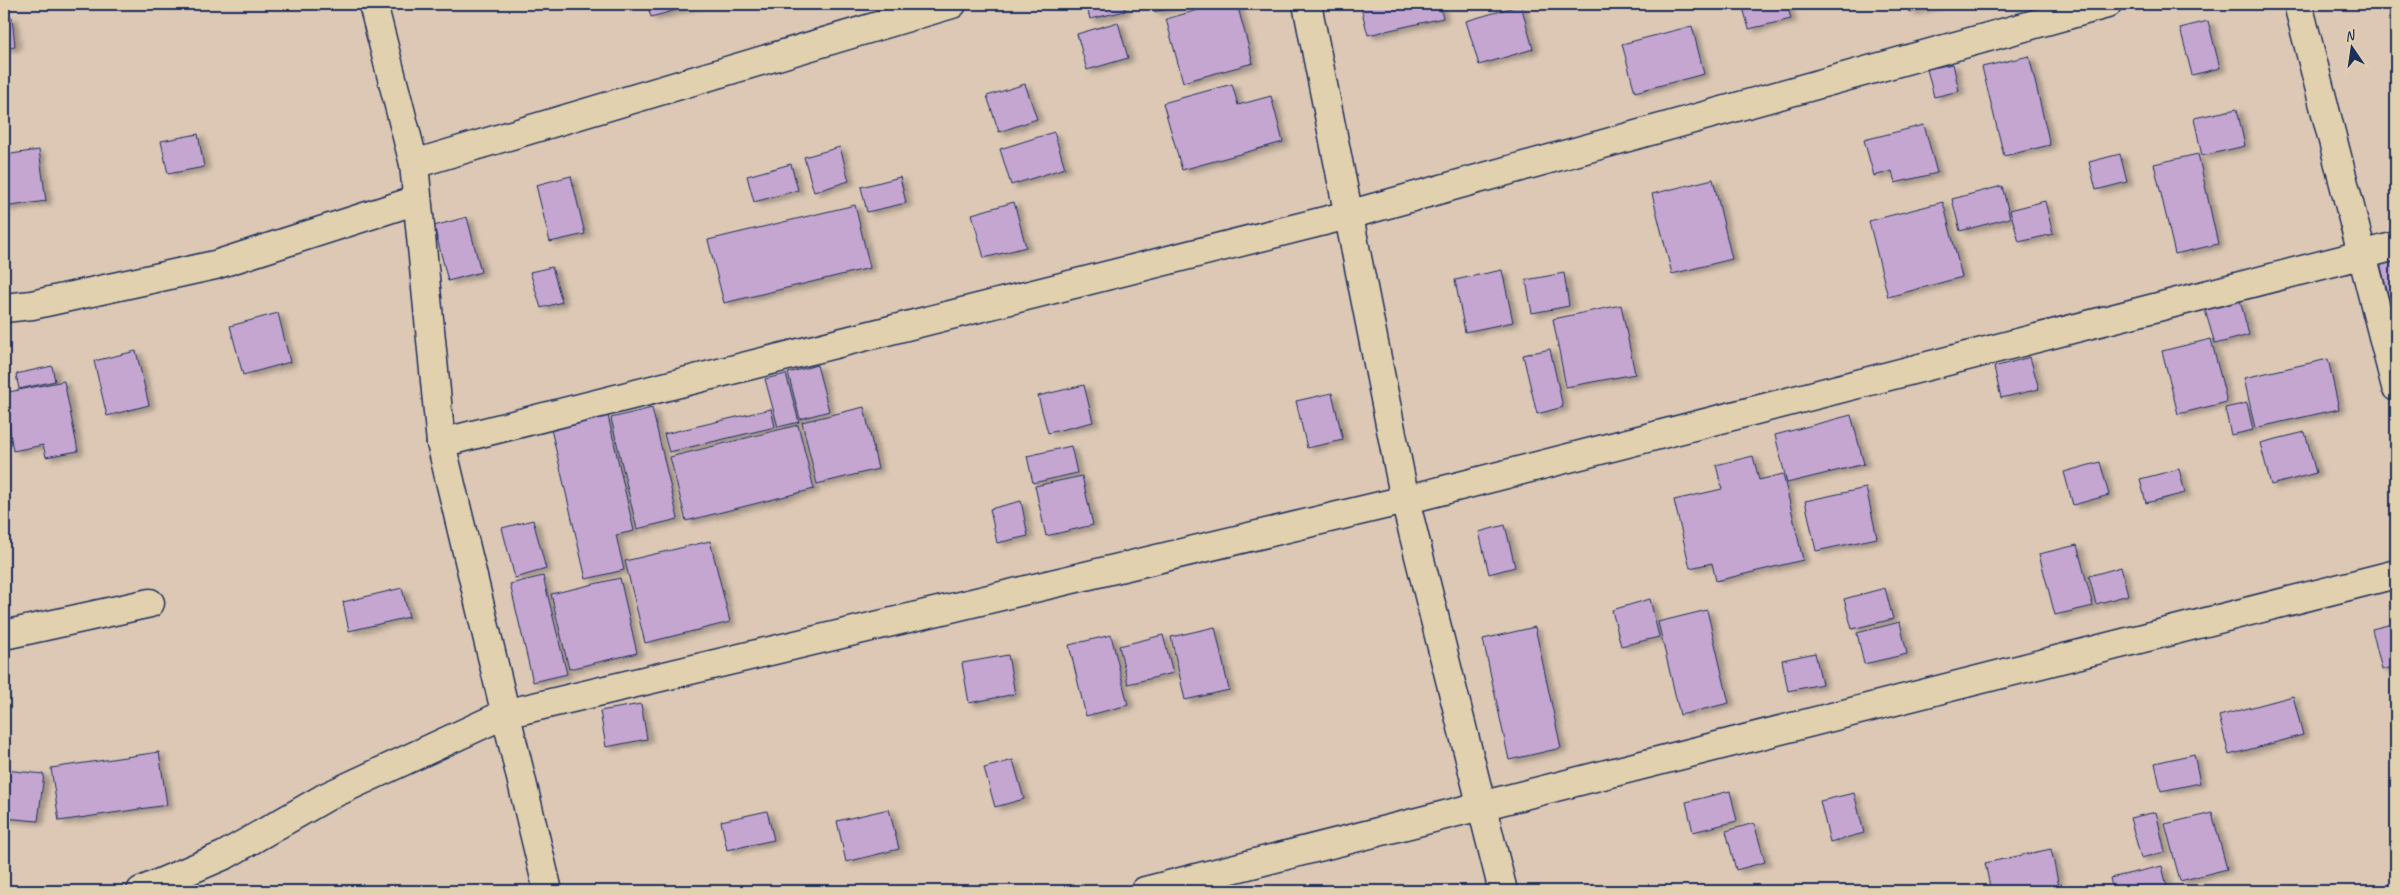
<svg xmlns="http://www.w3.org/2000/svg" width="2400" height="895" font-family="Caveat,sans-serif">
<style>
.building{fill:#c5a6d1;stroke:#1b2f5e;filter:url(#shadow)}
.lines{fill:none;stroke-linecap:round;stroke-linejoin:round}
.minor-casing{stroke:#1b2f5e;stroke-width:31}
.minor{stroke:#e2d1ae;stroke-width:28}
</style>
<defs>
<filter id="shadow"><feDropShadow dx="5.5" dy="3" stdDeviation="2.5" flood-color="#0004"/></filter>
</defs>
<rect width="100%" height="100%" fill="#dcc8b5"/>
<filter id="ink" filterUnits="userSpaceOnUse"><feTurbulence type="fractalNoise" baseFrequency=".02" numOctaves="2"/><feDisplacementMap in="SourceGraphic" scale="10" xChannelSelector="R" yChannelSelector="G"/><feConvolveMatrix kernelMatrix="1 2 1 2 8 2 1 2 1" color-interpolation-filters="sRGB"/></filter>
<g filter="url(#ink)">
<!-- building -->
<g class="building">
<path d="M647 4H698L651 17Z"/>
<path d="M1086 4H1123L1125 11 1090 19Z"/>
<path d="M1152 4H1189L1154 12Z"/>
<path d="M1219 4H1237L1253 63 1183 82 1166 19Z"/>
<path d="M1360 4H1439L1443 18 1368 35Z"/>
<path d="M1742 4H1787L1791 19 1749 29Z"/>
<path d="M1907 4H1938L1909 12Z"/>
<path d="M2387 4H2396V26L2394 27Z"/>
<path d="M1521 5 1533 49 1479 65 1466 21Z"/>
<path d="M12 17 15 47 4 48V18Z"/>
<path d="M2208 21 2220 68 2192 75 2180 28Z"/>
<path d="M1118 22 1128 58 1087 70 1077 34Z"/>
<path d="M1692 26 1704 74 1635 92 1622 44Z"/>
<path d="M2029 56 2050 145 2004 156 1982 67Z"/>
<path d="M1953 64 1959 91 1934 97 1927 69Z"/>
<path d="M1025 84 1037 119 999 132 987 96Z"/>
<path d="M1232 84 1238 105 1271 96 1283 142 1182 170 1163 103Z"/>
<path d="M2237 109 2245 146 2202 156 2194 118Z"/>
<path d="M1924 125 1937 173 1895 183 1892 171 1874 176 1864 140Z"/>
<path d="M1054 132 1065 168 1011 185 1000 149Z"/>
<path d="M198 134 204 167 168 174 161 141Z"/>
<path d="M840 147 849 181 814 192 804 157Z"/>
<path d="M39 150 46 201 4 207V155Z"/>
<path d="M2120 154 2127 182 2096 190 2089 162Z"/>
<path d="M2198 154 2218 244 2175 254 2154 164Z"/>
<path d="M791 164 798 190 754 202 747 176Z"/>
<path d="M571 176 585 234 550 242 536 185Z"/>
<path d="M900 177 906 203 867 212 861 187Z"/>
<path d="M1713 179 1732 259 1672 274 1652 194Z"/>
<path d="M2002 186 2010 218 1960 231 1952 199Z"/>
<path d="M2045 201 2053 234 2019 242 2010 210Z"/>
<path d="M1014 202 1026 247 984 258 972 214Z"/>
<path d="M1943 202 1962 277 1888 297 1869 221Z"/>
<path d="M855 205 870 268 724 303 708 240Z"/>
<path d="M467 217 481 272 448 281 434 226Z"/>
<path d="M2396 259V305L2391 307 2380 263Z"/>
<path d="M552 267 562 302 541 308 530 272Z"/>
<path d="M1502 270 1513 322 1465 332 1455 280Z"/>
<path d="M1564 273 1569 306 1532 313 1526 280Z"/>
<path d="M2240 300 2249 335 2215 344 2205 310Z"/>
<path d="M1621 305 1635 374 1566 387 1553 319Z"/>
<path d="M278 313 290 362 243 375 230 326Z"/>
<path d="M2211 339 2227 402 2178 414 2162 351Z"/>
<path d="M1550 349 1563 407 1537 414 1523 355Z"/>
<path d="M136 351 149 405 107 416 94 361Z"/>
<path d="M2030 357 2039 389 2001 398 1994 367Z"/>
<path d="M2328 359 2339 409 2255 428 2244 378Z"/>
<path d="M817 365 829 411 800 419 788 373Z"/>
<path d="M52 366 55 381 19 389 16 374Z"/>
<path d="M786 374 799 422 778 427 765 379Z"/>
<path d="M64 381 78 451 46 457 43 445 13 451 4 393Z"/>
<path d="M1084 385 1093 422 1048 433 1038 396Z"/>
<path d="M1332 393 1343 440 1307 448 1296 401Z"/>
<path d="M2247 403 2253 430 2231 435 2225 408Z"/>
<path d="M864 407 878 469 817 484 802 422Z"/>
<path d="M652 408 678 519 637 529 611 418Z"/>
<path d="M771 409 775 427 669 452 664 434Z"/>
<path d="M1851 415 1864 464 1787 483 1775 435Z"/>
<path d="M608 416 634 531 616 535 624 570 586 579 551 429Z"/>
<path d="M798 425 814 489 686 521 670 457Z"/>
<path d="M2305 432 2316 473 2271 485 2260 443Z"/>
<path d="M1071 446 1077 473 1033 483 1027 456Z"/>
<path d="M1753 456 1759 480 1783 474 1803 560 1716 581 1712 563 1690 568 1674 500 1722 489 1716 465Z"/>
<path d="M2100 462 2109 495 2073 505 2064 472Z"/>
<path d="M2179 469 2185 493 2146 503 2140 479Z"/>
<path d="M1082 476 1093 525 1046 536 1035 486Z"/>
<path d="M1866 488 1877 538 1816 551 1805 501Z"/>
<path d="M1021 501 1028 536 997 543 990 509Z"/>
<path d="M533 520 546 569 515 578 502 528Z"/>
<path d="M1505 525 1515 567 1489 574 1479 532Z"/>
<path d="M710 541 730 622 645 643 625 561Z"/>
<path d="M2077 545 2093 606 2055 615 2039 554Z"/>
<path d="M2121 567 2128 595 2096 604 2089 576Z"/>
<path d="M543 576 567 674 533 682 510 584Z"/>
<path d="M620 578 637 653 569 669 551 594Z"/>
<path d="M402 588 409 617 349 631 343 602Z"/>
<path d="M1885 588 1893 619 1852 629 1844 599Z"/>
<path d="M1650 599 1659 637 1621 646 1612 610Z"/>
<path d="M1707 610 1729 703 1680 715 1658 622Z"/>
<path d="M1900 622 1907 654 1864 664 1857 633Z"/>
<path d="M2396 623V666L2382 670 2372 629Z"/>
<path d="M1215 627 1229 690 1185 700 1171 637Z"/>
<path d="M1535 627 1561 748 1509 760 1483 639Z"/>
<path d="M1111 635 1128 705 1086 716 1069 645Z"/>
<path d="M1163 635 1173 673 1128 684 1119 646Z"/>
<path d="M1815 653 1822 684 1788 691 1782 660Z"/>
<path d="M1008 655 1015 694 969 703 962 663Z"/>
<path d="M2293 696 2303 735 2229 755 2219 716Z"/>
<path d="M641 704 647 739 606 747 600 711Z"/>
<path d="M159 752 167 805 59 821 51 768Z"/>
<path d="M2194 754 2200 783 2161 791 2155 763Z"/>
<path d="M1013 760 1024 799 995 807 984 768Z"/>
<path d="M4 770 44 774 38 821 4 818Z"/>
<path d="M1730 791 1737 821 1693 832 1686 802Z"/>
<path d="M1854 793 1864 833 1830 842 1820 801Z"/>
<path d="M889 809 899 849 846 862 837 821Z"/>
<path d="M767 811 774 840 727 850 721 821Z"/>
<path d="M2156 812 2165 852 2141 858 2130 818Z"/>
<path d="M2212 813 2227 869 2180 881 2165 824Z"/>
<path d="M1754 823 1765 862 1736 870 1726 831Z"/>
<path d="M2051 849 2060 891H1991L1985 863Z"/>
<path d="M2162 866 2168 891H2113L2110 878Z"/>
</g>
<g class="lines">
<!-- minor casing -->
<g class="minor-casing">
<g id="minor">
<path d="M373 4 414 164 441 443 548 891"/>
<path d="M1307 4 1405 500 1503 891"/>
<path d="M2298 4 2396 387"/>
<path d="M414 164 952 4"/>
<path d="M4 308 32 305 215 265 417 200"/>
<path d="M441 443 1348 215 2107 4"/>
<path d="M4 635 150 603"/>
<path d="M141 891 225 855 326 797 505 714 1405 500 2396 246"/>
<path d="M1145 891 2396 574"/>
</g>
</g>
<!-- minor -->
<use href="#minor" class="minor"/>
</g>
</g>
<!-- margin -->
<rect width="2400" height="895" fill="none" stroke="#e2d1ae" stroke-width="20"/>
<rect x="10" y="10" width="2380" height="875" fill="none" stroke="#1b2f5e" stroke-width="2" filter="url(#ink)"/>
<!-- north arrow -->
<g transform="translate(2352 48) rotate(347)" stroke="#e2d1ae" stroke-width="4" paint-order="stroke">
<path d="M0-4L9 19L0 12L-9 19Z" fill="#1b2f5e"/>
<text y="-8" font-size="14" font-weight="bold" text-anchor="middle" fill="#1b2f5e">N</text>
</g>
</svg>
